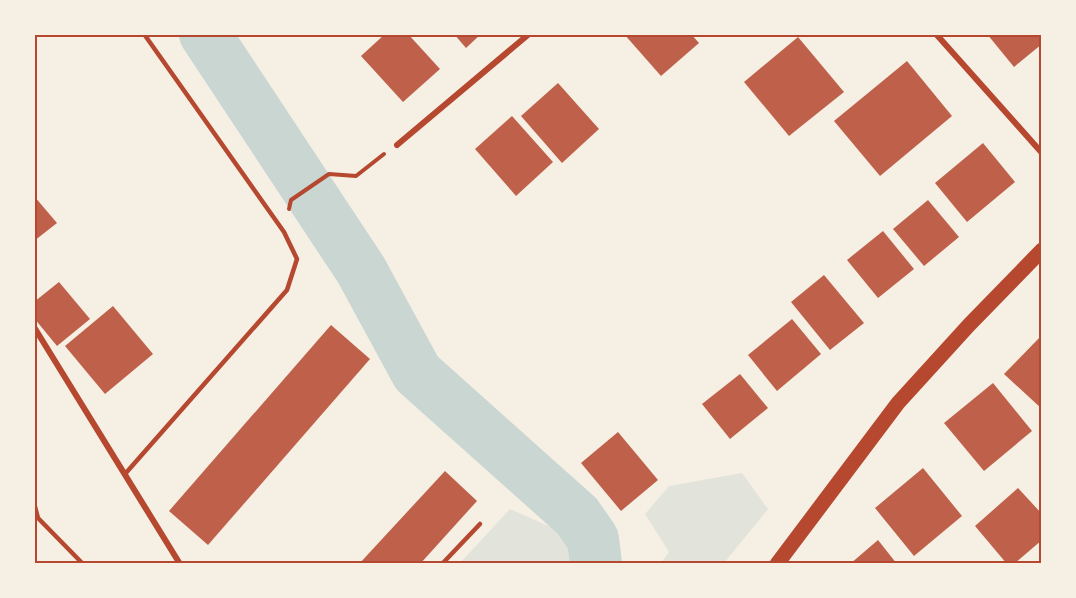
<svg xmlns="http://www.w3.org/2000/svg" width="1076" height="598" font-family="Mulish,sans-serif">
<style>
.green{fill:#e2e4dc}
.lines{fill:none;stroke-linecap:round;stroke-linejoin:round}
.river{stroke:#c9d6d2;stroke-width:52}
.building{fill:#bf614a}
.path{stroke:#b5482f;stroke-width:4}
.service{stroke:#b5482f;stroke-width:4.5}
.minor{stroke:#b5482f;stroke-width:6}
.primary{stroke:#b5482f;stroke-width:15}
.neatline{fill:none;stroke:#b5482f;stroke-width:2}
</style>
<rect width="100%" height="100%" fill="#f6efe4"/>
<!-- green -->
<g class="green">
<path d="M742 473 768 509 724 563H661L669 552 645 514 669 486Z"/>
<path d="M510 509 580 540 586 563H460Z"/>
</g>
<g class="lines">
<!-- river -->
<path class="river" d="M205 34 361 270 417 373 577 516 593 539 596 564"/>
</g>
<!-- building -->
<g class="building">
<path d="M385 34H408L440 69 403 102 361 56Z"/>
<path d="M454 34H481L466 48Z"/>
<path d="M624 34H691L699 43 661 76Z"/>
<path d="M987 34H1042V44L1014 67Z"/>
<path d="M798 37 844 92 789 136 744 82Z"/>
<path d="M907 61 952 116 880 176 834 121Z"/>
<path d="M558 83 599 129 562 163 521 116Z"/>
<path d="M512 116 553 162 516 196 475 149Z"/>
<path d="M983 143 1015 182 967 222 935 183Z"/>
<path d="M34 196 57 223 34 241Z"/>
<path d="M928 200 959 237 924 266 893 229Z"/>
<path d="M883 231 914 269 878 298 847 260Z"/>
<path d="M824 275 864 323 830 350 791 302Z"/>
<path d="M59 282 90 319 57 346 34 318V302Z"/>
<path d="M113 306 153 354 105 394 65 346Z"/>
<path d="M792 319 821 354 777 391 748 355Z"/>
<path d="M331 325 370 359 208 545 169 511Z"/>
<path d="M1042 335V409L1004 374Z"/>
<path d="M740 374 768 408 730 439 702 404Z"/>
<path d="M993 383 1032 431 984 471 944 423Z"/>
<path d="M618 432 658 480 621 511 581 463Z"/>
<path d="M923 468 962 516 914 556 875 508Z"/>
<path d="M445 471 477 501 420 564H359Z"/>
<path d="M1018 488 1042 514V540L1014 564H1007L975 526Z"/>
<path d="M878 540 897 564H850Z"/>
</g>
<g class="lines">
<!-- path -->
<path class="path" d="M289 209 291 200 329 174 356 176 384 154"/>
<!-- service -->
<g class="service">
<path d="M125 474 287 290 297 259 284 232 144 34"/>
<path d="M34 503 38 518 83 564"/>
<path d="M442 564 480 524"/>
</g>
<!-- minor -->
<g class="minor">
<path d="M936 34 1042 153"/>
<path d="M397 145 529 34"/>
<path d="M34 327 180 564"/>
</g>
<!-- primary -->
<path class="primary" d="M777 564 898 403 969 325 1042 250"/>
</g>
<!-- border -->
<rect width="1076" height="598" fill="none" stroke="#f6efe4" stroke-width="72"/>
<rect x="36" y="36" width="1004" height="526" class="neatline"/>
</svg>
